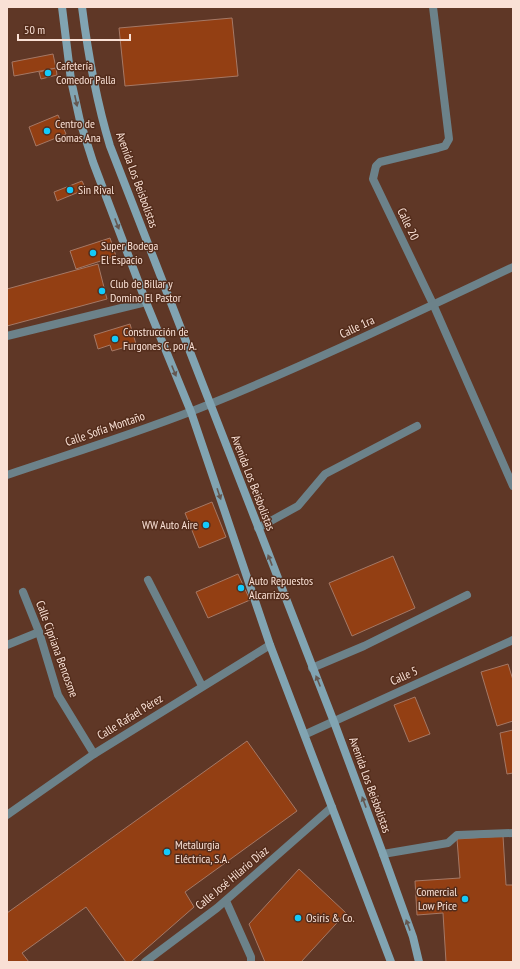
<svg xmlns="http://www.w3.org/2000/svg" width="520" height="969" font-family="'PT Sans Narrow',sans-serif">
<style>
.building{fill:#933f13;stroke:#a57865}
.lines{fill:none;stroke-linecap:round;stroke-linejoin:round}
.service{stroke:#6c828a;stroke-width:8}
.minor{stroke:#6c828a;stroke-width:8}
.secondary{stroke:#81a4b2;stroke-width:8}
.oneway{fill:#645750}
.poi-dot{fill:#13cafb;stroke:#542d1c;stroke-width:1.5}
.labels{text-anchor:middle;stroke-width:3;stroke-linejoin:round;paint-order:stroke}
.poi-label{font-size:12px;fill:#f9e0d5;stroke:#542d1c;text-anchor:start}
.street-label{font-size:12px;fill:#f9e0d5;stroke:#542d1c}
</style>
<rect width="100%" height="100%" fill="#5f3726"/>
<!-- building -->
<g class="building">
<path d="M232 18 238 76 125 86 119 28Z"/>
<path d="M53 54 56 68 14 76 12 62Z"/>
<path d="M56 68 57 75 41 79 39 72Z"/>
<path d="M58 115 66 134 36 146 29 127Z"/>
<path d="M82 181 86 189 57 201 54 192Z"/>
<path d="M110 238 116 256 76 269 70 251Z"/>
<path d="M98 264 107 299 7 326V289Z"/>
<path d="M130 324 136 344 112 351 110 345 98 349 94 335Z"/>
<path d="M212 502 226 537 199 548 185 513Z"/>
<path d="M393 556 415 608 352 636 329 583Z"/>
<path d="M238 574 250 600 208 618 196 592Z"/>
<path d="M508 664 513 680V721L497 726 481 672Z"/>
<path d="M415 697 430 734 409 742 394 705Z"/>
<path d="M513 730V773L507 774 500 733Z"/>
<path d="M247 741 297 811 185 892 194 907 131 962H126L86 907 22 953 29 962H7V913Z"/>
<path d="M503 836 506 885H513V962H446L443 913 417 915 415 881 460 878 457 839Z"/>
<path d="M299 869 346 913 301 962H265L249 924Z"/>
</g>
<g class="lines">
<!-- service -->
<g class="service">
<path d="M258 528 298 506 325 474 417 426"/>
<path d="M7 645 39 632"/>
<path d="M312 668 364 646 467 595"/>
<path d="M383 854 448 843 457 835 513 833"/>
<path d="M226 901 251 957V962"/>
</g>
<!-- minor -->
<g class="minor">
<path d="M433 7 449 139 445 146 438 148 380 162 376 166 373 179 433 304 513 486"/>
<path d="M7 336 146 302"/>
<path d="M7 475C75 452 144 431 210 404 313 362 413 314 513 267"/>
<path d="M148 580 202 686"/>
<path d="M23 592 39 632 58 695 94 754"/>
<path d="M306 734 513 640"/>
<path d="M7 815 94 754 270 645"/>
<path d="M145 962 217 908 332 807"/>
</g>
<!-- secondary -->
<g class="secondary">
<path d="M62 7 71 80 80 121 93 162 146 302 191 412 270 645 391 962"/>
<path d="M82 7C88 54 96 100 110 146L334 722 383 854 413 937 419 962"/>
</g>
</g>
<!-- one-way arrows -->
<defs><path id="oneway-solid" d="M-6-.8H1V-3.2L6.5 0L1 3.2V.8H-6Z"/></defs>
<g class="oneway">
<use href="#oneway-solid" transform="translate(76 101) rotate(78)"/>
<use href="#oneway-solid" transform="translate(117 224) rotate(69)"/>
<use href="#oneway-solid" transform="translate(174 371) rotate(68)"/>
<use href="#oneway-solid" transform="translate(219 494) rotate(71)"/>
<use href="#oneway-solid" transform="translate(270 560) rotate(-111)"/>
<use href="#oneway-solid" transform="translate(318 681) rotate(-112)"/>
<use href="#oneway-solid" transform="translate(364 802) rotate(-110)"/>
<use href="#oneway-solid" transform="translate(408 925) rotate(-110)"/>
</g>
<!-- markers -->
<g class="poi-dot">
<circle cx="48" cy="73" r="4"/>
<circle cx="47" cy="131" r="4"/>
<circle cx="70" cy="190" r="4"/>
<circle cx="93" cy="253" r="4"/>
<circle cx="102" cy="291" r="4"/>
<circle cx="115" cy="339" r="4"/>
<circle cx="206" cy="525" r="4"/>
<circle cx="241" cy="588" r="4"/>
<circle cx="167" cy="852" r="4"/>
<circle cx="465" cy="899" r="4"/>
<circle cx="298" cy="918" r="4"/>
</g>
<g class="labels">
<!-- poi labels -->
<g class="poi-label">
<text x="56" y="70">Cafetería<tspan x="56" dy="14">Comedor Palla</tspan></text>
<text x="55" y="128">Centro de<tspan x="55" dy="14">Gomas Ana</tspan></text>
<text x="78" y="194">Sin Rival</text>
<text x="101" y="250">Super Bodega<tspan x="101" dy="14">El Espacio</tspan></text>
<text x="110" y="288">Club de Billar y<tspan x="110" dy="14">Domino El Pastor</tspan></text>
<text x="123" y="336">Construcción de<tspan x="123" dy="14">Furgones C. por A.</tspan></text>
<text x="198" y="529" text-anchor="end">WW Auto Aire</text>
<text x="249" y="585">Auto Repuestos<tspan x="249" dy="14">Alcarrizos</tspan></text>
<text x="175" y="849">Metalurgia<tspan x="175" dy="14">Eléctrica, S.A.</tspan></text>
<text x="457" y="896" text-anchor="end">Comercial<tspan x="457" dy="14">Low Price</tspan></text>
<text x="306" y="922">Osiris &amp; Co.</text>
</g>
<!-- street labels -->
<g class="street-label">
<text transform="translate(137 180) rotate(70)" y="4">Avenida Los Beisbolistas</text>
<text transform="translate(408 224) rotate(64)" y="4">Calle 20</text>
<text transform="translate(357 327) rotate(-25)" y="4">Calle 1ra</text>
<text transform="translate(105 429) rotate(-19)" y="4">Calle Sofía Montaño</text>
<text transform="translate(253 483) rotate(69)" y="4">Avenida Los Beisbolistas</text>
<text transform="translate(57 649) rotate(70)" y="4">Calle Cipriana Bencosme</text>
<text transform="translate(404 676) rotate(-24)" y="4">Calle 5</text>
<text transform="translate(130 717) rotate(-32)" y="4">Calle Rafael Pérez</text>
<text transform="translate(370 785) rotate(70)" y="4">Avenida Los Beisbolistas</text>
<text transform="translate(232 878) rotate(-40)" y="4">Calle José Hilario Díaz</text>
</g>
</g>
<!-- border -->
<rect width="520" height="969" fill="none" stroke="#f9e0d5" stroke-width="16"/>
<!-- scale -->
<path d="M18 34v6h112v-6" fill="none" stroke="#f9e0d5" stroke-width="2"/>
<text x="24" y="34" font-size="12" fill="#f9e0d5" stroke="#542d1c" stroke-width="3" paint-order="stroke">50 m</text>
</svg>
